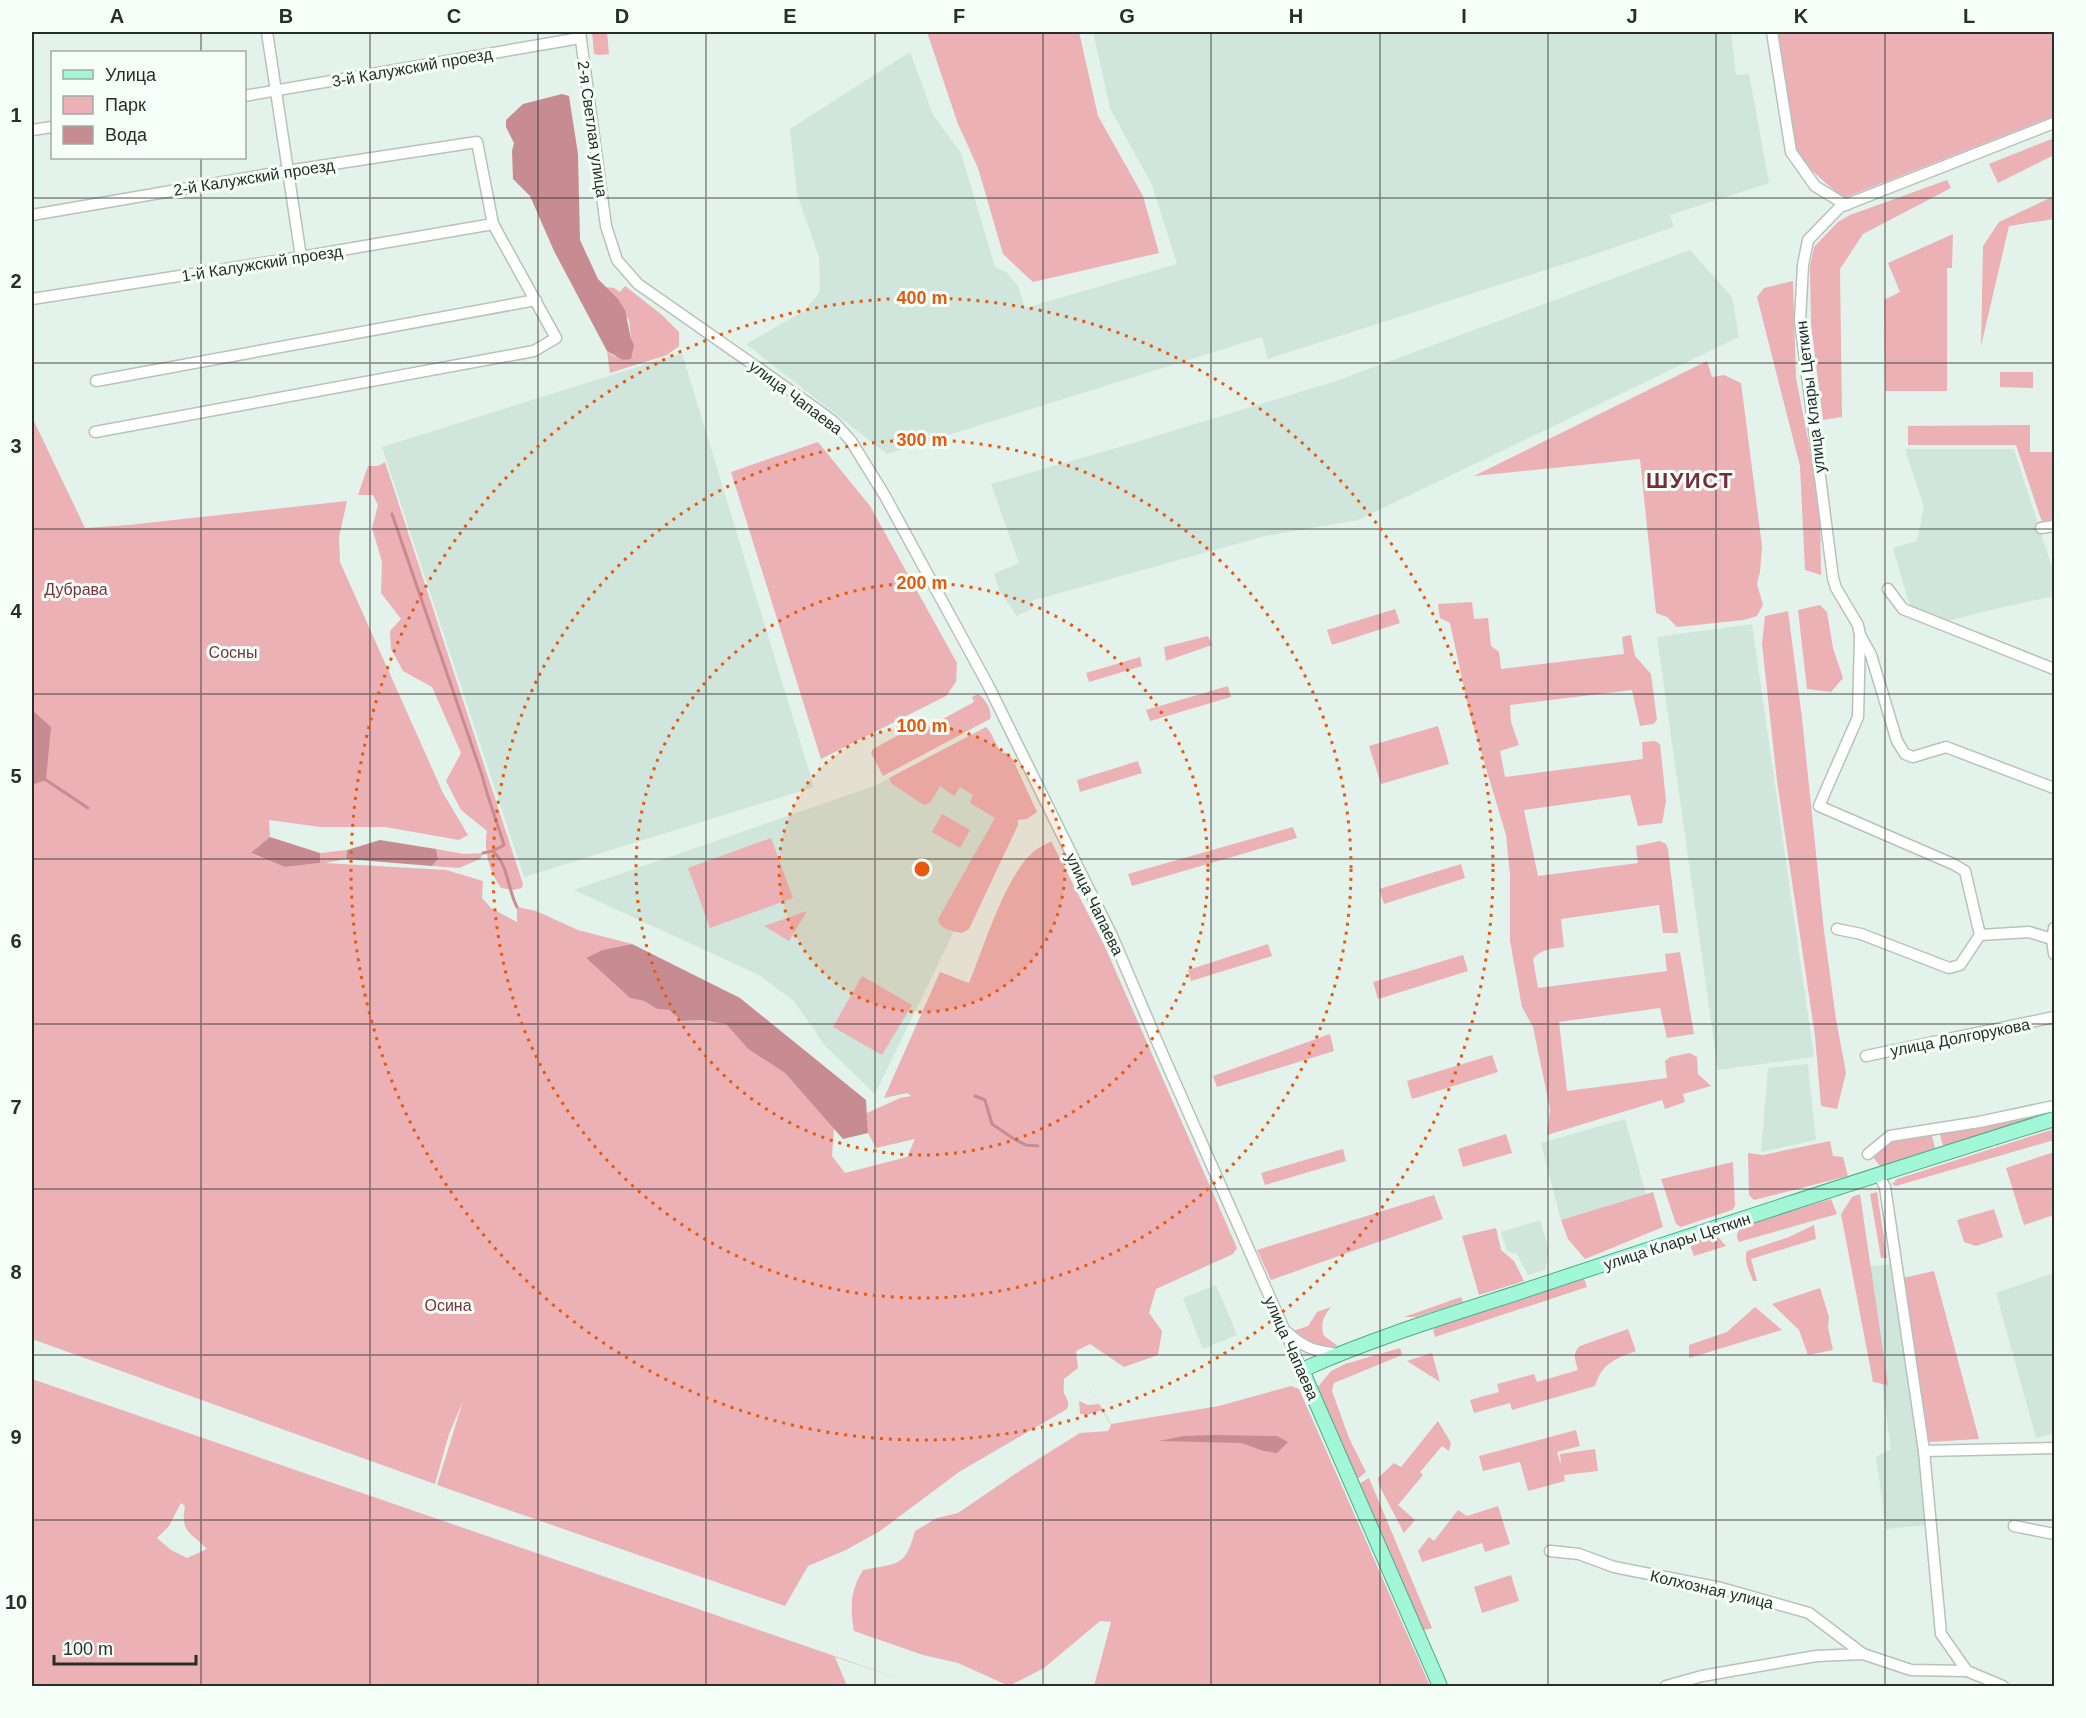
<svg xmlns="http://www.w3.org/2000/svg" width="2086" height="1718" font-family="Arial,sans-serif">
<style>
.built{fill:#d0e5dc}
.green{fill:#ebb1b5;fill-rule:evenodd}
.water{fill:#c78c91}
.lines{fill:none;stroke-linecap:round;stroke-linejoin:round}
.stream{stroke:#c78c91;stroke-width:3}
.minor-casing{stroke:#b5c3bc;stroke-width:13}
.major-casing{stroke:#4fad8a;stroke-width:16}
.minor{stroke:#fff;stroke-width:10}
.major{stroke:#a1f7d7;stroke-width:14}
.grid{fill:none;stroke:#292e2b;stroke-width:1.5;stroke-opacity:0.55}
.ring{fill:none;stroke:#e8590c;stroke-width:3;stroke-dasharray:3 6}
.labels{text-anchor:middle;stroke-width:6;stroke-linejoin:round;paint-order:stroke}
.street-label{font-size:16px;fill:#292e2b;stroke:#f4fff9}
.park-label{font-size:16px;fill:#7b313c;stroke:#f4fff9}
.district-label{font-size:22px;font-weight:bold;letter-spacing:1.5px;fill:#762f3a;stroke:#f4fff9}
.centre{fill:#e8590c;stroke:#f4fff9;stroke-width:3}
.ring-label{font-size:18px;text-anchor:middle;font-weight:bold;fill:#e8590c;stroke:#f4fff9;stroke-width:6;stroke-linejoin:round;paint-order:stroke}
.neatline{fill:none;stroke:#292e2b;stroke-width:2}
.grid-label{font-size:20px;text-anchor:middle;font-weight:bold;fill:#292e2b}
</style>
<rect width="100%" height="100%" fill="#e4f2ec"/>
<!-- built -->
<g class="built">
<path d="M1093 32H1731L1736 75 1749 74 1769 183 1670 215 1674 227 1583 258 1268 359 1262 337 887 454 746 344 804 311 820 292 819 257 797 194 790 129 910 52 933 115 961 153 995 267 1006 272 1018 286 1025 308 1177 264 1152 185 1110 108Z"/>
<path d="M1690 250 1732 297 1739 337 1358 520 1265 536 1031 601 1033 608 1017 616 999 590 994 574 1019 563 991 484 1130 444 1336 381Z"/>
<path d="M682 353 814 787 524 877 382 447Z"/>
<path d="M1905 449H2014L2054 574V596L2003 607 1931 625 1918 619 1909 603 1893 548 1917 541 1924 507Z"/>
<path d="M1752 624 1814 1057 1718 1070 1657 637Z"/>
<path d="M950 748 1010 811 995 847 875 1094 826 1047 794 1001 759 975 574 890 874 786Z"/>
<path d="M1808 1064 1816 1140 1761 1152 1768 1068Z"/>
<path d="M1625 1119 1646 1194 1561 1220 1541 1143Z"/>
<path d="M1540 1220 1549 1250 1545 1270 1528 1275 1517 1254 1507 1251 1501 1232Z"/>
<path d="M1893 1264 1919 1447 1926 1525 1886 1529 1876 1457 1891 1449 1882 1384 1860 1267Z"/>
<path d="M2054 1273V1433L2036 1438 1996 1293Z"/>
<path d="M1216 1285 1237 1335 1203 1349 1183 1298Z"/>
</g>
<!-- green -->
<g class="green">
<path d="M592 32H607L609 54 599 55 594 54Z"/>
<path d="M927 32H1079L1098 116 1143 196 1159 253 1033 282 1003 254 978 168 958 124Z"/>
<path d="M1772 32H2054V116L1844 198C1820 178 1803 167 1791 137Z"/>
<path d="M2054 138V155L1998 183 1989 164Z"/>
<path d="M1947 180 1951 188 1863 234 1840 269 1842 417 1823 420 1811 324 1810 266 1814 247 1838 222 1850 215Z"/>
<path d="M2054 196V219L2009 226 1981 346 1983 246 1999 222Z"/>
<path d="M1953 234 1952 268H1947V391H1885L1884 300 1900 292 1888 263Z"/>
<path d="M1793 281 1796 378 1820 501 1821 575 1805 570 1800 466 1757 297 1764 288Z"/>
<path d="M625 286 662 315 679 332V346L667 355 610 373 607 351 615 357 631 339 629 320 605 287 614 288 620 292Z"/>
<path d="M1707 361 1712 377 1724 375 1741 383 1762 546 1760 572 1757 584 1763 605 1757 616 1744 620 1677 627 1667 617 1656 613 1640 459 1474 476Z"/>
<path d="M2000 372H2033V388L2000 387Z"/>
<path d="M32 417 85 528 128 525 347 501 339 537 340 562 443 793 468 835 459 840 385 827H320L269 820 270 837 252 854 285 867 320 863V853L347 850 346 859 325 863 446 870 483 881 482 898 491 908 517 922V907L536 911 578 930 632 944 602 950 586 958 630 998 644 1001 657 1009 669 1010 682 1021 701 1020 726 1024 748 1049 785 1073 834 1128 832 1156 845 1173 907 1157 915 1139 876 1148 868 1133 867 1113 900 1098 911 1096 907 1093 884 1098 940 972 969 983C984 947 1004 879 1032 853 1037 848 1045 845 1051 841L1106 949 1237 1248 1233 1254 1156 1289 1149 1313 1162 1331 1158 1355 1124 1367 1090 1344 1076 1351 1078 1368 1111 1424 1219 1406 1291 1386 1299 1389 1430 1686H1094L1111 1622 1100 1621 1044 1668 1009 1686 958 1663 923 1655 904 1680 835 1657 847 1686H32V1379L904 1680 923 1655 854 1631C850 1607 850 1591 863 1570 898 1563 905 1568 915 1531L937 1518 958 1513 1024 1468 1080 1433 1108 1431 1111 1425 1102 1410 1087 1415 1080 1414 1079 1401 1088 1405 1099 1404 1078 1368 1064 1379C1064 1383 1063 1389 1064 1393 1067 1400 1070 1401 1067 1409L959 1472 880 1531 846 1550 808 1566 785 1606 437 1485 463 1401 449 1434 435 1484 32 1339ZM181 1503 185 1506C180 1533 191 1532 207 1549L187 1558 171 1550 157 1538 169 1526Z"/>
<path d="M2030 425V452H2054V521L2042 522 2016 445H1908V426Z"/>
<path d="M818 442 870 506 957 663 956 682 946 696 821 759 731 472Z"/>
<path d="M385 462 523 884 522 888 513 890 501 888C490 872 483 851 487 831L461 810 446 781 461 753 432 687 403 671 391 649 390 631 401 619 381 593 382 562 372 528 378 505 373 495H358L368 466H378Z"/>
<path d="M1472 602 1474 619 1488 618 1491 646 1499 652 1501 669 1624 654 1622 637 1631 635 1635 656 1651 674 1657 720 1653 724 1640 726 1632 690 1510 705 1511 722 1519 745 1500 751 1505 777 1643 759 1642 742 1655 741 1660 744 1666 801 1662 823 1638 826 1630 795 1524 810 1538 876 1638 863 1636 846 1660 841 1666 844 1668 849 1678 933H1663L1659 905 1561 919 1564 947C1553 949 1540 949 1533 959L1538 988 1667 971 1665 954 1680 952 1694 1034 1667 1038 1660 1008 1559 1022 1567 1091 1667 1078 1665 1061 1670 1057 1690 1053 1697 1057 1698 1074 1711 1086 1683 1094 1685 1102 1665 1109 1662 1100 1547 1135 1550 1109 1533 1027 1522 1007 1510 941V875L1506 835 1469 711 1450 623 1440 618 1438 604Z"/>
<path d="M1820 605 1827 612 1833 648 1843 678 1831 692 1807 689 1798 610Z"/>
<path d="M1395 609 1400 623 1332 645 1327 630Z"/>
<path d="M1788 611 1802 718 1824 931 1836 1019 1846 1073 1837 1109 1821 1106 1815 1036 1777 781 1762 644 1765 616Z"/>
<path d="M1208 636 1212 645 1166 661 1164 647Z"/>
<path d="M1140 657 1142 666 1089 682 1086 673Z"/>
<path d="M1228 686 1231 697 1150 721 1146 710Z"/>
<path d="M978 694C985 698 993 711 990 719L883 776 871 753 873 749 926 720 930 726 974 702 972 697Z"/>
<path d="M1438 726 1449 764 1381 784 1369 746Z"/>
<path d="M986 727C994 735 995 745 1002 753H1007L1013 760 1037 812 1027 819 1018 820V825L969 929 962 933C953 931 940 930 938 919L995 818 970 803 973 795 960 787 954 796 940 786 930 803 924 805 891 783 889 778Z"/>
<path d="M1138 761 1142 773 1080 792 1077 780Z"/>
<path d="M942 814 970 830 960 848 932 832Z"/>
<path d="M1293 827 1297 838 1132 886 1128 874Z"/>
<path d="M771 838 793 898 710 928 688 868Z"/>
<path d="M436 849 464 854 483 853 480 859 459 868 432 866 438 859Z"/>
<path d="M1461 864 1465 878 1384 904 1379 889Z"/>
<path d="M807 911 789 941 764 926Z"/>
<path d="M1268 944 1272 956 1191 981 1188 970Z"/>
<path d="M1463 955 1468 971 1378 999 1373 982Z"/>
<path d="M862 976 912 1005 882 1055 833 1027Z"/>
<path d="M1330 1034 1334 1051 1217 1087 1213 1076Z"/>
<path d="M1492 1055 1498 1072 1412 1099 1407 1081Z"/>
<path d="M2054 1110V1115L1944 1150 1939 1131Z"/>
<path d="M2054 1129V1140L1896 1186 1892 1184 1897 1179Z"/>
<path d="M1931 1132 1935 1148 1880 1166 1873 1157 1891 1139Z"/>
<path d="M1506 1134 1512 1153 1463 1167 1458 1149Z"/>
<path d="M1830 1141 1833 1156 1843 1157 1848 1176 1758 1199 1754 1200 1749 1195 1748 1153 1763 1155Z"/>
<path d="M1343 1149 1346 1161 1265 1185 1261 1173Z"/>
<path d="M2054 1152V1215L2024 1225 2006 1168Z"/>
<path d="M1733 1162 1735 1206 1732 1210 1681 1227 1676 1224 1661 1179Z"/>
<path d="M1653 1192 1663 1227 1585 1259 1568 1239 1561 1220Z"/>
<path d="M1877 1192 1887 1258H1881L1870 1194Z"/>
<path d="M1860 1194 1888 1385 1873 1382 1841 1214 1852 1197Z"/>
<path d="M1434 1195 1443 1219 1271 1280 1257 1250Z"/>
<path d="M1831 1199 1837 1214 1739 1242C1734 1235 1739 1230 1744 1224Z"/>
<path d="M1994 1209 2003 1237 1976 1246 1964 1242 1957 1220Z"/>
<path d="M1814 1225 1816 1239 1751 1259 1757 1281H1753C1750 1272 1743 1261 1747 1251L1789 1237Z"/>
<path d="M1496 1228 1501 1250 1514 1261 1524 1281 1479 1295 1462 1236Z"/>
<path d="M1713 1235 1718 1237 1726 1246 1694 1256 1690 1245 1691 1241Z"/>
<path d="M1934 1271 1979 1439 1929 1442 1903 1278Z"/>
<path d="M1584 1279 1587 1287 1435 1337 1433 1330 1436 1327Z"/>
<path d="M1820 1288 1829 1317 1828 1327 1833 1350 1808 1355 1799 1330 1772 1304Z"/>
<path d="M1461 1297 1463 1302 1416 1317H1404Z"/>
<path d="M1331 1307C1323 1317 1320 1324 1324 1336L1338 1346C1315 1351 1309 1346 1293 1331L1308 1326 1317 1312Z"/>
<path d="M1755 1307 1782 1330 1689 1358V1345L1727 1332Z"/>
<path d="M1628 1329 1636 1351C1615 1359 1602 1363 1595 1386L1512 1410 1510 1403 1474 1413 1470 1400 1499 1392 1497 1384 1534 1374 1537 1382 1578 1370C1576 1361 1571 1354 1580 1346Z"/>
<path d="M1400 1348 1402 1355 1334 1383 1332 1391 1349 1438 1366 1472 1355 1481 1322 1406 1317 1388 1331 1371 1345 1364Z"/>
<path d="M1432 1353 1440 1382 1407 1361Z"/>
<path d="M1438 1421 1451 1443 1449 1451 1442 1446 1420 1472 1423 1475 1398 1505 1415 1520 1404 1533 1379 1485 1378 1478 1394 1463 1401 1467Z"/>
<path d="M1576 1430 1580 1446 1557 1452 1561 1465 1560 1454 1595 1449 1598 1471 1564 1475 1565 1481 1528 1491 1520 1462 1483 1471 1479 1456Z"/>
<path d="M1369 1478 1432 1628 1422 1631 1357 1485Z"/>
<path d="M1498 1506 1510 1544 1485 1552 1482 1543 1422 1562 1418 1551 1429 1537 1434 1541 1458 1510 1467 1516Z"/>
<path d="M1511 1575 1519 1601 1482 1613 1474 1587Z"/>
</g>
<!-- water -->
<g class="water">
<path d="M562 94 569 96 578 154 580 240 598 279 618 299 625 310 631 339 634 345 631 359 623 360 607 351 554 251 530 196 513 179 512 151 514 143 506 127V120L523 104Z"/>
<path d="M32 710 51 727 46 780 32 785Z"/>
<path d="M270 837 320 853V863L285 867 251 853Z"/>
<path d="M380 840 436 849 438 859 432 866 346 859 347 850Z"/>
<path d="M632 944 740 998 866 1100 868 1133 843 1139 785 1073 748 1049 726 1024 701 1020 682 1021 669 1010 657 1009 644 1001 630 998 586 958 602 950Z"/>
<path d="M1213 1435 1277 1436 1288 1442 1277 1453 1264 1451 1241 1443 1159 1441 1183 1436Z"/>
</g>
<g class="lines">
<!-- stream -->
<g class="stream">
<path d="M392 514 482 775C488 799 497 822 504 845L493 851"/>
<path d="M46 780 88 808"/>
<path d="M483 853 493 851C509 866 507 888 517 907"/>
<path d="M975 1096 985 1100 992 1124 1014 1139 1026 1145 1038 1146"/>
</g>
<!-- minor casing -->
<g class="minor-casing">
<g id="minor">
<path d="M267 32 301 257"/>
<path d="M580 32 606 226 617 260 638 284 818 410 835 423 851 441 885 496 988 685 1113 938 1159 1046 1302 1370"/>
<path d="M1772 32 1791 152 1815 186 1846 205"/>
<path d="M244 96 580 38"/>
<path d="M2054 123 1840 207 1808 240 1803 265 1800 321 1833 578 1836 588 1858 625 1860 635 1871 655 1897 741 1905 754 1913 757 1946 747 2054 788"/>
<path d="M32 130 52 127"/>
<path d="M32 215 287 171 477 142 493 224 556 338 534 351 95 432"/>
<path d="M32 299 301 257 493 224"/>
<path d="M96 381 536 300"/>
<path d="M2041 528 2054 526"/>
<path d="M1888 589 1903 609 2054 669"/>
<path d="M1860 636 1858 717 1819 806 1953 864 1965 871 1980 935"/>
<path d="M2054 928 2052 939 2054 954"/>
<path d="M1837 929 1861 934 1949 968 1960 965 1980 935"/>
<path d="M1980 935 2029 932 2052 939"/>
<path d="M1866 1056 2054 1017"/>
<path d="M1868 1154 1890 1136 1979 1122 2054 1106"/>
<path d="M1878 1174 1885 1187 1924 1451 1941 1634 1967 1671"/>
<path d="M1288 1333C1305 1349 1316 1351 1338 1354"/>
<path d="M1924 1451 2054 1448"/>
<path d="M2014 1526 2054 1534"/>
<path d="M1550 1551 1579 1554 1614 1567 1721 1588 1809 1613 1863 1654"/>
<path d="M1666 1686 1702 1676 1816 1656 1863 1654 1911 1670 1967 1671 2003 1686"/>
</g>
</g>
<!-- major casing -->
<g class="major-casing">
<path id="major" d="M1440 1686 1302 1370C1389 1331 1481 1306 1571 1275 1732 1222 1893 1169 2054 1119"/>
</g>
<!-- minor -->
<use href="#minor" class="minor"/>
<!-- major -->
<use href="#major" class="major"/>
</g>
<!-- grid -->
<path class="grid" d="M201 32V52M370 32V1686M538 32V1686M706 32V1686M875 32V1686M1043 32V1686M1211 32V1686M1380 32V1686M1548 32V1686M1716 32V1686M1885 32V1686M201 158V1686M32 198H2054M32 363H2054M32 529H2054M32 694H2054M32 859H2054M32 1024H2054M32 1189H2054M32 1355H2054M32 1520H2054"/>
<!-- distance rings -->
<circle cx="922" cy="869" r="143" fill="#e8590c" fill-opacity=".12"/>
<g class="ring">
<circle cx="922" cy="869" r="143"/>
<circle cx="922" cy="869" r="286"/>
<circle cx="922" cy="869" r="429"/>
<circle cx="922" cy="869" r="571"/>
</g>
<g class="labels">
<!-- street labels -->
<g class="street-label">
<text transform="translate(412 67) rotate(-10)" y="6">3-й Калужский проезд</text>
<text transform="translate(593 129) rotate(82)" y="6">2-я Светлая улица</text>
<text transform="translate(254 177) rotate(-9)" y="6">2-й Калужский проезд</text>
<text transform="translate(262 263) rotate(-9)" y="6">1-й Калужский проезд</text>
<text transform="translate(796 397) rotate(37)" y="6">улица Чапаева</text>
<text transform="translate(1810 397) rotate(-97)" y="6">улица Клары Цеткин</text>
<text transform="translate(1095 904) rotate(64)" y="6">улица Чапаева</text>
<text transform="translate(1960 1037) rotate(-11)" y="6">улица Долгорукова</text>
<text transform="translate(1677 1241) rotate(-18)" y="6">улица Клары Цеткин</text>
<text transform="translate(1292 1348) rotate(66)" y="6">улица Чапаева</text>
<text transform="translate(1712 1589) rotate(13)" y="6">Колхозная улица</text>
</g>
<!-- park labels -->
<g class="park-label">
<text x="76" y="595">Дубрава</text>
<text x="233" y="658">Сосны</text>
<text x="448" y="1311">Осина</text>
</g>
<!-- district labels -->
<g class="district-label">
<text x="1690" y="488">ШУИСТ</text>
</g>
</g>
<circle cx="922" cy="869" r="9" class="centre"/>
<g class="ring-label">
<text x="922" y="304">400 m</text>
<text x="922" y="446">300 m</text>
<text x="922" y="589">200 m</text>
<text x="922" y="732">100 m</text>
</g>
<!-- border -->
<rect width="2086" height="1718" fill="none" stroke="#f4fff9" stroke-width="66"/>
<!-- legend -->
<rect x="51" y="51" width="195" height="108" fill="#f4fff9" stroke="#a3aba7" stroke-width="1.5"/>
<rect x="63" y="70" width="30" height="9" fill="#a1f7d7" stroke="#a3aba7" stroke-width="1.5"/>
<text x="105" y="81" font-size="18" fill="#292e2b">Улица</text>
<rect x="63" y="96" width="30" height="18" fill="#ebb1b5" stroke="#a3aba7" stroke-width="1.5"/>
<text x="105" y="111" font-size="18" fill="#292e2b">Парк</text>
<rect x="63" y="126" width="30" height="18" fill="#c78c91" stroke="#a3aba7" stroke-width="1.5"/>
<text x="105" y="141" font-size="18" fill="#292e2b">Вода</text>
<!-- scale -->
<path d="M54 1655v9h142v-9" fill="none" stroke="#292e2b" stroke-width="3"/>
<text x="63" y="1655" font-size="18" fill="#292e2b" stroke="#f4fff9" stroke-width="4.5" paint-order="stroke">100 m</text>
<rect x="33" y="33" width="2020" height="1652" class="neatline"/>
<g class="grid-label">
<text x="117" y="23">A</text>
<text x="286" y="23">B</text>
<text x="454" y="23">C</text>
<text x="622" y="23">D</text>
<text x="790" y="23">E</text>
<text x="959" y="23">F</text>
<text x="1127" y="23">G</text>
<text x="1296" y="23">H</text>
<text x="1464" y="23">I</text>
<text x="1632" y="23">J</text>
<text x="1801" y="23">K</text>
<text x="1969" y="23">L</text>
<text x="16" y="122">1</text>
<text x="16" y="288">2</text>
<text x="16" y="453">3</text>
<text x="16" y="618">4</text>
<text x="16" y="783">5</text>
<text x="16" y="948">6</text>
<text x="16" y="1114">7</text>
<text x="16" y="1279">8</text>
<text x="16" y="1444">9</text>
<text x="16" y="1609">10</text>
</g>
</svg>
